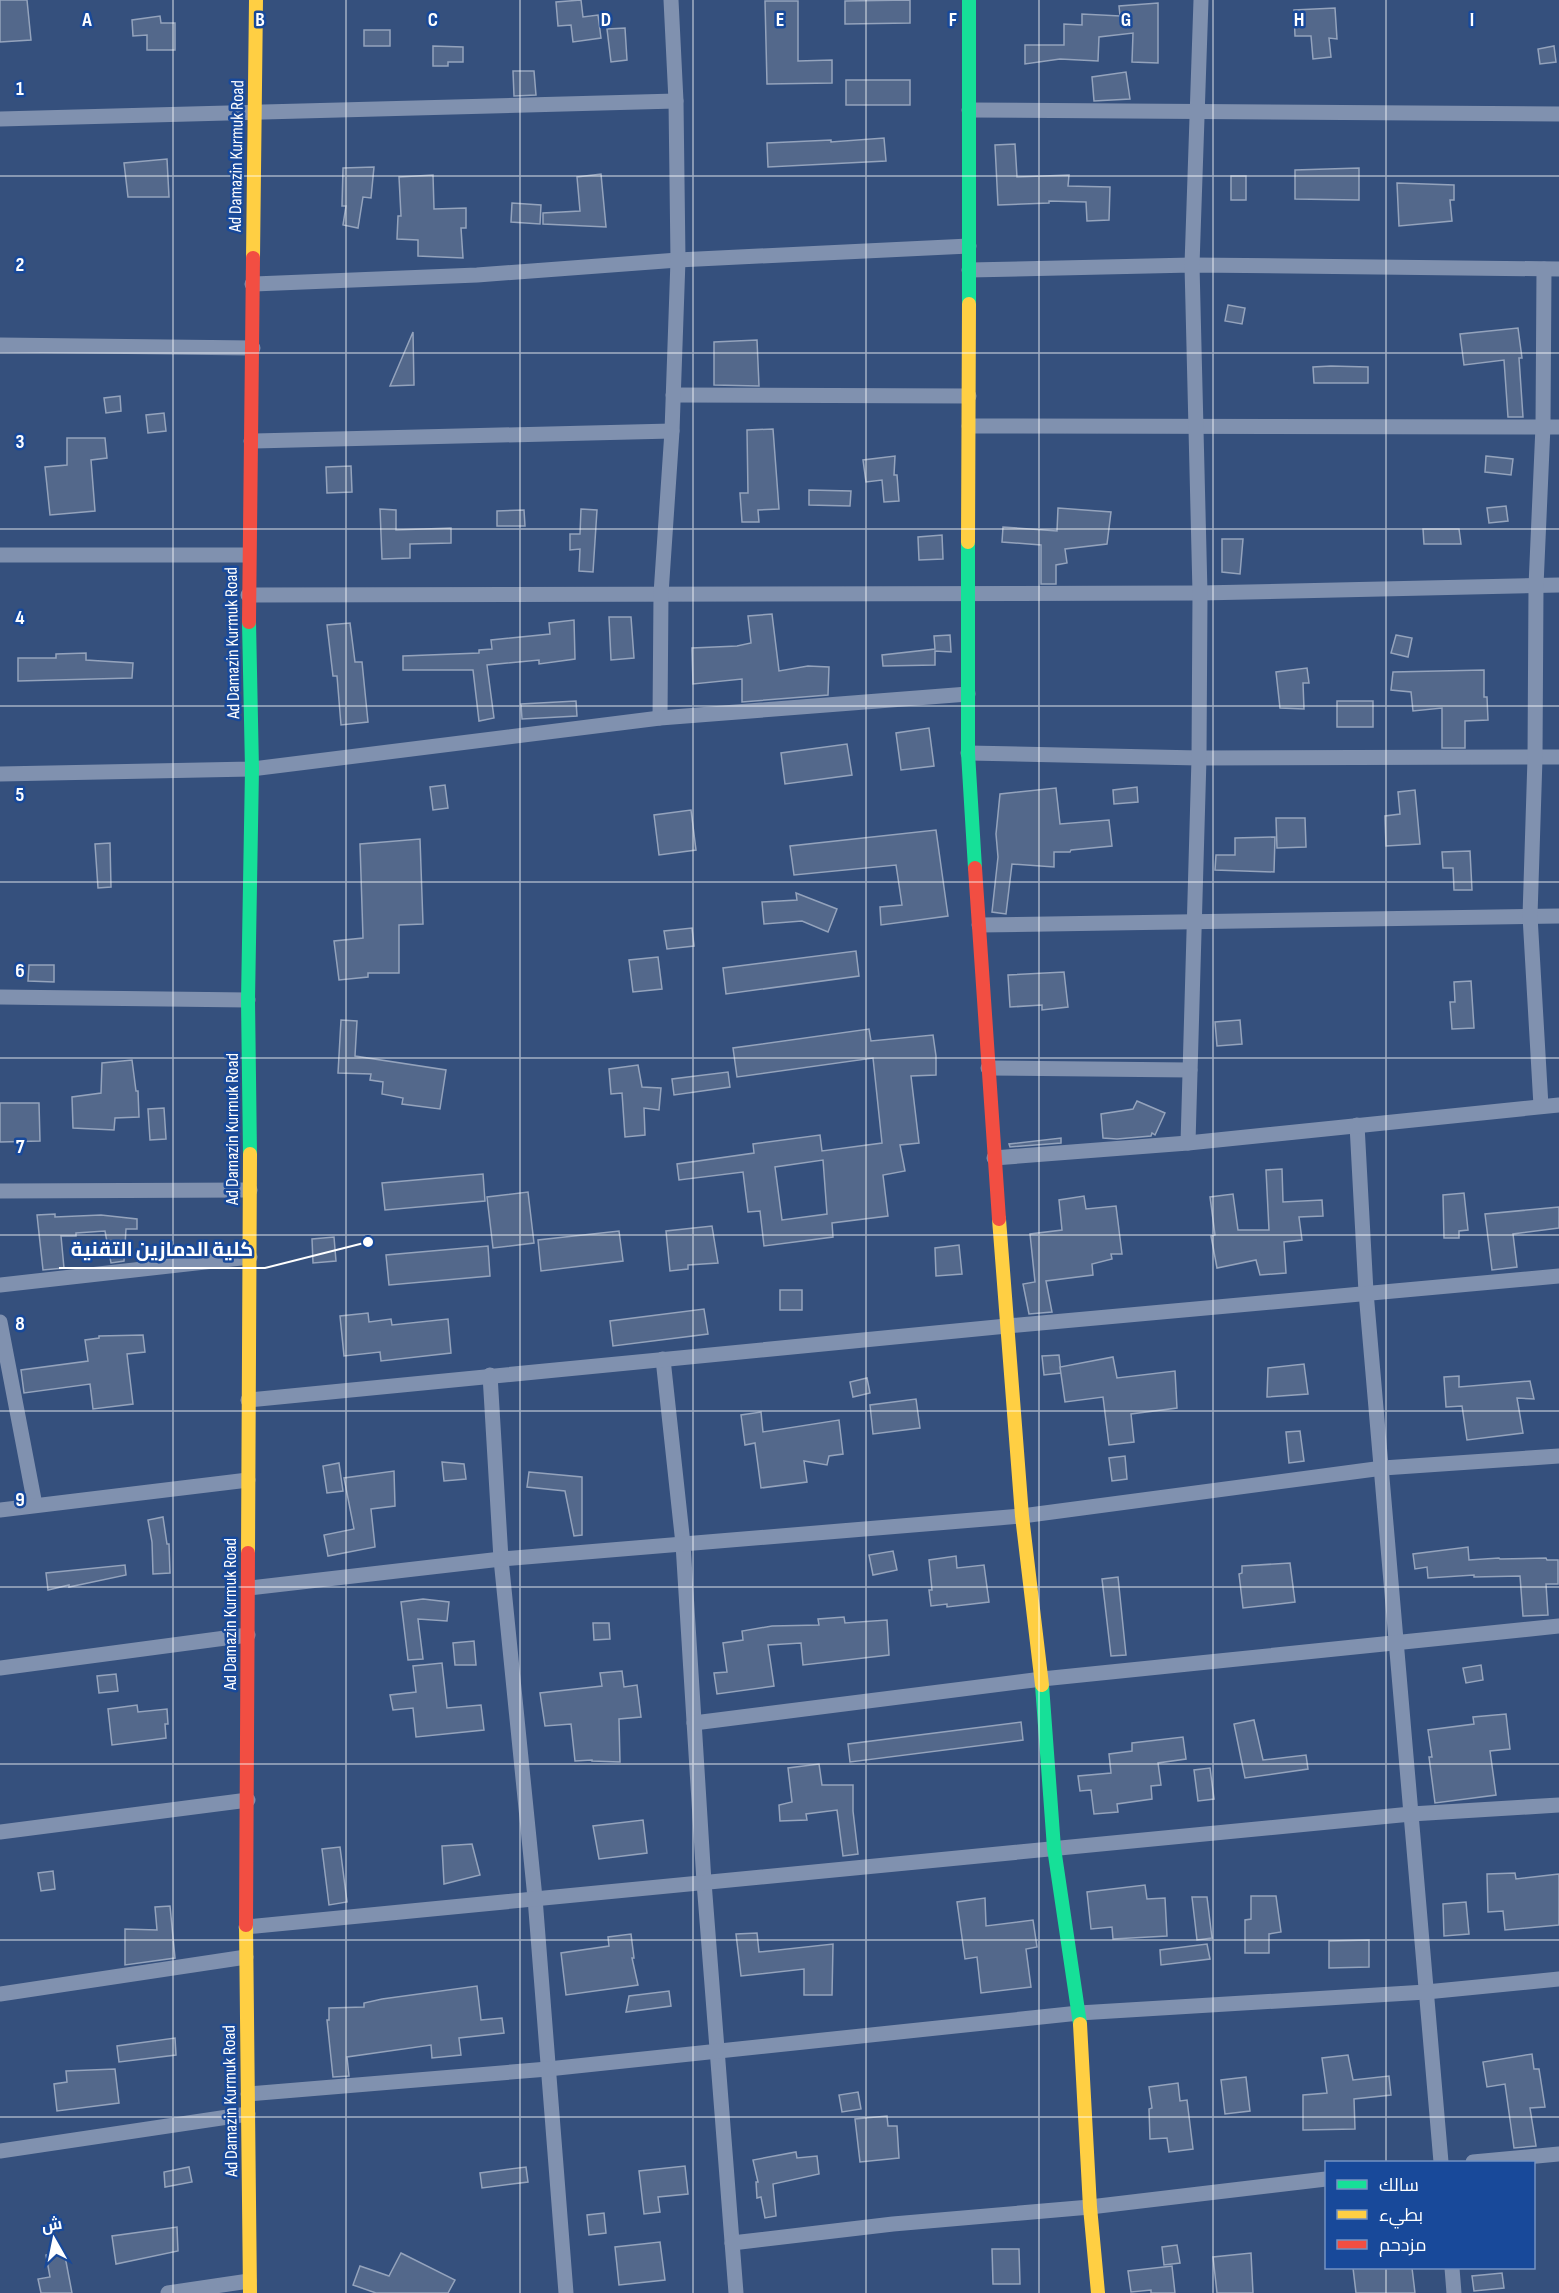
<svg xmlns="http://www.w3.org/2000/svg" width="1559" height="2293" font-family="'Sofia Sans Condensed',Cairo,sans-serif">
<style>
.building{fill:#53688b;stroke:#94a3bc;stroke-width:1.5;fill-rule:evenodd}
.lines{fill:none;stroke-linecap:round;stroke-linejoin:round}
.street{stroke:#8091af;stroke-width:15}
.fast{stroke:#16e098;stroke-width:14}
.slow{stroke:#ffcf43;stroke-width:14}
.jam{stroke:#f24e42;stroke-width:14}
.grid{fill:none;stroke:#fff;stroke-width:1.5;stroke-opacity:0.55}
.labels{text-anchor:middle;stroke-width:5;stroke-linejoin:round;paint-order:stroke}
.street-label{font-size:18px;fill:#fff;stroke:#18499a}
.grid-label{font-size:20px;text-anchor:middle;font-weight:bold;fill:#fff;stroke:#18499a;stroke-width:5;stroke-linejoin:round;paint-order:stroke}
.leader{fill:none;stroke:#fff;stroke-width:2}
.callout-dot{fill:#fff;stroke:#18499a;stroke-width:2}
.callout-label{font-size:20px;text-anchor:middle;font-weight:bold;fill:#fff;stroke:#18499a;stroke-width:5;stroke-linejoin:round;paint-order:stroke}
</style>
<rect width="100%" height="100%" fill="#35507d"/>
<!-- building -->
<g class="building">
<path d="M0 0H27L31 40 0 42Z"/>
<path d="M581 0 583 17 598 15 601 38 573 42 571 25 558 26 556 2Z"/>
<path d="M910 0V23L845 24V1Z"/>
<path d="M765 1H798V61L832 60V83L767 84Z"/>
<path d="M1158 3V63L1132 62 1133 33 1099 37 1098 61 1060 59 1025 64V45H1064V24L1082 25V14L1120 16 1119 6Z"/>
<path d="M1335 8 1337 39 1329 38 1331 57 1313 59 1311 36H1295L1294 10Z"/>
<path d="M160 16 161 23H175V50H147V35L133 36 132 20Z"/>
<path d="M625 28 627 60 611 62 607 29Z"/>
<rect x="364" y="30" width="26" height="16"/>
<path d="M433 46 463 47V62H448V66H433Z"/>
<path d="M1554 46 1556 62 1540 64 1538 49Z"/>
<path d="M513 71H534L536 95 514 96Z"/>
<path d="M1126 72 1130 99 1094 101 1092 77Z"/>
<rect x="846" y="80" width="64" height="25"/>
<path d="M884 138 886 161 768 167 767 143 831 140V142Z"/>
<path d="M1015 144 1017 177 1069 175 1068 186 1110 187 1109 220 1087 221 1086 202 1049 201V203L998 205 995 145Z"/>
<path d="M167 159 169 197H128L124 163Z"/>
<path d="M374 167 371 198 363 197 358 228 343 225 346 206H342L343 168Z"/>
<path d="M1359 168V200L1295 199V170Z"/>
<path d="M601 174 606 227 543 224V213L580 211 577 177Z"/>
<path d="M433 175 434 209 466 208V228H461L463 258 418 256V240L397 239 398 216H401L399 177Z"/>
<rect x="1231" y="176" width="15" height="24"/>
<path d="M1397 183 1454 185V200H1450L1452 221 1399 226Z"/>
<path d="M512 203 541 205 540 224 511 222Z"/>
<path d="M1228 305 1245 308 1242 324 1225 321Z"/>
<path d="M1518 328 1522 358H1519L1523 417H1508L1504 360 1464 365 1460 334Z"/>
<path d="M413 332 414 385 390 386Z"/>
<path d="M757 340 759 386 714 385V342Z"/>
<path d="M1331 366 1368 367V383H1314L1313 367Z"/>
<path d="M120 396 121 411 106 413 104 398Z"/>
<path d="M164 413 166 431 148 433 146 415Z"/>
<path d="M773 429 779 509 758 510 759 522H742L740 493H748L747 430Z"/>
<path d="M67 438H105L107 458 91 460 95 511 50 515 45 467 67 465Z"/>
<path d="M895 456 894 475H897L899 501 884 502 882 480 866 482 863 460Z"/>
<path d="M1486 456 1513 459 1511 475 1485 472Z"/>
<path d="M351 466 352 492 327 493 326 467Z"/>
<path d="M809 490 851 491 850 506 809 505Z"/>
<path d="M1506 506 1508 521 1489 523 1487 508Z"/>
<path d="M1058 508 1111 512 1107 544 1065 549 1067 563 1056 565V584H1041V545L1002 542 1003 527 1057 531Z"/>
<path d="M380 509 396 510V530L451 528V543L410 544V558L382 559Z"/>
<path d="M581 509 597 510 593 572 579 571 580 549 570 550V534H580Z"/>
<path d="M524 510 525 526H497V511Z"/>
<path d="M1423 529H1459L1461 544H1424Z"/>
<path d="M942 535 943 559 919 560 918 537Z"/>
<path d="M1222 539H1243L1240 574 1222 572Z"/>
<path d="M772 614 779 671 808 666 829 667 828 695 742 702V679L693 684 692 648 737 646 751 643 748 616Z"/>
<path d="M609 617H631L634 658 611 660Z"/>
<path d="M574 620 575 659 539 664V660L487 665 494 718 479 721 473 670H403V656L479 653V650L492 649 491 640 550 634 549 623Z"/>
<path d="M350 623 355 662H362L368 722 341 725 337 676H333L327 625Z"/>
<path d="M950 635 951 652 935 651V665L883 666 882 655 935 649 934 636Z"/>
<path d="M1396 635 1412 638 1408 657 1391 653Z"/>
<path d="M86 653V660L133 663 132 678 18 681V658H56V654Z"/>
<path d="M1307 668 1309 683H1303L1304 709 1280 708 1276 672Z"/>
<path d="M1484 670V697H1487L1488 720 1465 721V748H1442V708L1413 711 1411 692 1391 690 1393 672Z"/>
<path d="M576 701 577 716 522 719 521 704Z"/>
<rect x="1337" y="701" width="36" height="26"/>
<path d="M929 728 934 766 901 770 896 733Z"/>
<path d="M847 744 852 775 785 784 781 753Z"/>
<path d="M445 785 448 808 433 810 430 787Z"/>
<path d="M1137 787 1138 802 1114 804 1113 790Z"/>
<path d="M1056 788 1060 824 1109 820 1112 846 1071 850 1070 852H1054V867L1012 864 1006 914 992 912 998 857 996 834 1000 794Z"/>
<path d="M1415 790 1420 844 1386 846 1385 816 1400 814 1398 792Z"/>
<path d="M691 810 696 850 659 855 654 815Z"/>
<path d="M1276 818H1305L1306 847 1277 848Z"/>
<path d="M936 830 948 916 881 925 880 907 902 905 896 865 794 875 790 846Z"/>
<path d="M1275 837 1274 872 1215 870 1216 855H1235V838Z"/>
<path d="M420 839 423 924 399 925V973H368V977L339 980 334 941 363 938 360 844Z"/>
<path d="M110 843 111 887 98 888 95 844Z"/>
<path d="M1470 851 1472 890H1454L1453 868H1443L1442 852Z"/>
<path d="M796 893 837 909 828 932 802 921 764 924 762 902 797 900Z"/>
<path d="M692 928 694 946 667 949 664 931Z"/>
<path d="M856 951 859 976 726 994 723 968Z"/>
<path d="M658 957 662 989 633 992 629 960Z"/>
<path d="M29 965H54V982L28 981Z"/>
<path d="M1064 972 1068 1007 1042 1010V1005L1010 1007 1008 975Z"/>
<path d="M1471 981 1474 1028 1452 1029 1450 1002H1455L1454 982Z"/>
<path d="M341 1020 357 1021 355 1056 446 1070 440 1109 402 1104 403 1098 382 1094 383 1082 370 1080 371 1074 338 1073Z"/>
<path d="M1240 1020 1242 1044 1217 1046 1215 1022Z"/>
<path d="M869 1029 871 1041 933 1035 936 1056V1075L911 1076 919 1143 900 1145 905 1171 883 1175 888 1216 832 1223 833 1237 764 1246 760 1211 748 1212 743 1172 679 1180 677 1164 754 1153 753 1144 820 1135 822 1151 882 1143 873 1058 737 1077 733 1048ZM823 1160 827 1214 782 1220 775 1167Z"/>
<path d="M132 1060 136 1091H138L139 1117 115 1118 114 1130 73 1128 72 1097 101 1093 102 1063Z"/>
<path d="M638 1065 642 1087 661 1088 659 1110 644 1108 645 1135 625 1137 622 1093 611 1094 609 1069Z"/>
<path d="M728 1072 730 1087 674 1095 672 1079Z"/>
<path d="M1137 1101 1165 1113 1155 1135 1152 1133 1151 1136 1117 1139 1103 1138 1101 1114 1133 1109Z"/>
<path d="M0 1103H39L40 1141 0 1142Z"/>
<path d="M164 1108 166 1139 150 1140 148 1109Z"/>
<path d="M1061 1138V1143L1010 1147 1009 1144Z"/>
<path d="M1282 1169 1283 1202 1322 1200 1323 1216 1299 1217 1302 1240 1284 1242 1286 1273 1260 1275 1256 1260 1217 1268 1211 1236 1215 1235 1210 1197 1233 1194 1238 1230H1269L1266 1170Z"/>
<path d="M483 1174 485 1201 385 1210 382 1183Z"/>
<path d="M528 1192 534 1243 493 1248 487 1197Z"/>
<path d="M1464 1193 1468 1230 1459 1231V1238H1444L1443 1195Z"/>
<path d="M1084 1196 1086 1209 1116 1206 1122 1254H1111L1112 1259 1092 1264 1093 1275 1046 1281 1052 1312 1029 1314 1023 1284 1035 1282 1030 1234 1062 1230 1059 1200Z"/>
<path d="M1559 1207V1228L1513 1234 1517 1267 1492 1270 1485 1214Z"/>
<path d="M55 1214V1217L101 1215 137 1219V1229H126L124 1261 111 1263 105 1231 76 1233V1236H61L64 1268 43 1270 37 1215Z"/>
<path d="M712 1226 718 1263 688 1265V1269L670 1271 666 1231Z"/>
<path d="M619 1231 623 1261 541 1271 538 1240Z"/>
<path d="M334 1237 336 1261 313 1263 312 1239Z"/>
<path d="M959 1245 962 1274 936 1276 935 1248Z"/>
<path d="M488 1246 490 1276 389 1285 386 1255Z"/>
<rect x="780" y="1290" width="22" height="20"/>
<path d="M704 1309 708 1334 613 1346 610 1321Z"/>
<path d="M368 1313 369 1322 391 1319 392 1325 448 1319 451 1353 381 1361 380 1352 344 1356 340 1316Z"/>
<path d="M143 1335 145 1352 127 1354 133 1404 93 1409 90 1384 24 1393 21 1370 88 1361 85 1340 99 1338V1336Z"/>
<path d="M1059 1355 1061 1373 1044 1375 1042 1356Z"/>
<path d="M1113 1357 1117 1378 1175 1371 1177 1408 1131 1414 1134 1442 1109 1445 1103 1397 1065 1402 1060 1367Z"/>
<path d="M1304 1364 1308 1394 1267 1397 1268 1368Z"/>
<path d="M1459 1376V1387L1530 1381 1534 1399 1517 1398 1523 1433 1467 1440 1462 1406 1446 1407 1444 1377Z"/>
<path d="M867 1378 870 1393 853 1397 850 1382Z"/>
<path d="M916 1399 920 1428 873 1434 870 1405Z"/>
<path d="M761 1412 763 1432 839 1420 843 1454 829 1456 827 1465 804 1461 807 1482 761 1488 755 1443 745 1445 741 1415Z"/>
<path d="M1300 1431 1304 1461 1289 1463 1286 1432Z"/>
<path d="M1125 1456 1127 1479 1112 1481 1109 1458Z"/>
<path d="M442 1462 464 1464 466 1479 444 1481Z"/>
<path d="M339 1463 343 1491 327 1493 323 1466Z"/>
<path d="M394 1471 395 1506 371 1509 375 1547 328 1556 324 1535 354 1529 344 1478Z"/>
<path d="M529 1472 582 1477V1535L574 1536 565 1491 527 1487Z"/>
<path d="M163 1517 167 1544H169L170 1573 153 1574 152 1542 148 1520Z"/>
<path d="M1468 1547 1469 1560 1499 1558 1500 1559 1546 1558 1547 1560H1558V1584H1546L1548 1615 1523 1616 1520 1576 1474 1577V1575L1428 1578 1427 1567 1415 1569 1413 1554Z"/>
<path d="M893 1551 897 1570 873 1575 869 1555Z"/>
<path d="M956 1556 957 1568 984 1565 989 1602 947 1607V1604L931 1606 929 1590H932L929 1560Z"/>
<path d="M1290 1563 1295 1602 1243 1608 1239 1574 1242 1573V1566Z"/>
<path d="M125 1565 126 1575 69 1587V1585L48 1590 46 1573Z"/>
<path d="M1118 1577 1126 1655 1111 1656 1102 1579Z"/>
<path d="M423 1599 449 1602 447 1621 418 1619 423 1659 408 1660 401 1602Z"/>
<path d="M844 1617 845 1623 887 1620 889 1655 803 1665 801 1643 768 1645 774 1686 717 1694 714 1673 727 1672 723 1643 743 1640 742 1631 772 1626 819 1625 818 1619Z"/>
<path d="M593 1623H609L610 1639 594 1640Z"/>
<path d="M474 1641 476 1665H455L453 1643Z"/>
<path d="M442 1663 447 1708 481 1705 484 1730 416 1737 413 1708 393 1710 390 1695 416 1692 413 1666Z"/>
<path d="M1481 1665 1483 1680 1466 1683 1463 1668Z"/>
<path d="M622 1671 624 1687 637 1685 641 1717 619 1719 620 1762 592 1761V1760L575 1761 571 1724 545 1726 540 1693 602 1686 600 1673Z"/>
<path d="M116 1674 118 1691 99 1693 97 1676Z"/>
<path d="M137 1705 138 1712 167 1709 168 1724H165L166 1738 112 1745 108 1709Z"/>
<path d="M1506 1714 1510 1749 1490 1751 1496 1795 1435 1803 1429 1757H1432L1428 1730 1474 1724 1473 1717Z"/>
<path d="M1254 1720 1263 1760 1306 1755 1308 1769 1245 1778 1234 1724Z"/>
<path d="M1021 1722 1023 1740 850 1762 848 1744Z"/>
<path d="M1183 1737 1186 1759 1158 1763 1161 1785 1151 1786 1152 1799 1117 1804 1118 1812 1094 1814 1091 1790 1080 1791 1078 1776 1111 1773 1109 1754 1132 1751V1743Z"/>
<path d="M819 1764 822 1785H853V1811L858 1854 843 1856 837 1810 806 1814 807 1820 780 1821 779 1805 792 1802 788 1768Z"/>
<path d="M1210 1768 1214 1799 1198 1801 1194 1770Z"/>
<path d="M643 1820 647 1853 599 1859 593 1826Z"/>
<path d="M472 1844 480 1875 444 1884 442 1846Z"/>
<path d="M340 1847 347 1902 329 1905 322 1849Z"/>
<path d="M53 1871 55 1889 41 1891 38 1873Z"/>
<path d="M1515 1873 1516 1879 1559 1874V1925L1505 1930 1503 1911 1488 1912 1487 1874Z"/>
<path d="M1145 1885 1147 1899 1165 1898 1167 1936 1113 1939 1112 1927 1091 1929 1087 1892Z"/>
<path d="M1251 1896H1276L1281 1932 1269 1934V1953H1245V1920L1251 1919Z"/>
<path d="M1192 1897H1207L1212 1938 1197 1940Z"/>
<path d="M985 1898 986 1926 1033 1920 1037 1947 1026 1949 1031 1987 981 1993 977 1957 965 1959 957 1902Z"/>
<path d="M1466 1902 1469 1934 1444 1936 1443 1904Z"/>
<path d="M170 1906 175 1958 125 1965V1929L157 1930 155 1907Z"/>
<path d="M757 1933 759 1952 833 1944 832 1995H804V1969L741 1976 736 1934Z"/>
<path d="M631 1934 634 1958H632L638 1985 566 1995 561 1953 609 1946 608 1937Z"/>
<path d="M1369 1940V1967L1329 1968V1941Z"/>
<path d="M1207 1944 1210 1959 1161 1965 1160 1950Z"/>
<path d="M477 1986 481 2020 502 2018 504 2033 459 2038 461 2055 432 2058 431 2045 347 2057 349 2076 333 2077 327 2020H329V2008L364 2007V2003L382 1999Z"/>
<path d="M669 1991 671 2006 626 2012 629 1996Z"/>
<path d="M175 2038 176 2055 119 2062 117 2046Z"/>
<path d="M1532 2054 1534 2069H1539L1545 2107 1530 2108 1536 2146 1514 2148 1505 2084 1487 2087 1483 2062Z"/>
<path d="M1348 2055 1353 2080 1389 2076 1391 2095 1354 2099 1355 2129 1303 2130V2095L1327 2093 1322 2058Z"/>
<path d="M115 2069 119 2103 57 2111 54 2084 67 2082 66 2071Z"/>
<path d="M1246 2077 1250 2111 1225 2114 1221 2080Z"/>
<path d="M1178 2083 1180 2101 1187 2100 1193 2149 1169 2152 1167 2138 1150 2139 1149 2109 1152 2108 1149 2087Z"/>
<path d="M858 2092 861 2109 842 2112 839 2095Z"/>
<path d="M887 2116 888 2126H897L899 2158 860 2162 855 2119Z"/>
<path d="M796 2152 797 2158 817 2156 819 2174 773 2184 776 2216 765 2218 761 2197 757 2198 756 2182H758L753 2160Z"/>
<path d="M685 2166 688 2194 658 2197 660 2212 644 2214 639 2171Z"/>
<path d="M189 2167 192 2182 165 2187 164 2172Z"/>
<path d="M526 2167 528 2182 482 2188 480 2173Z"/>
<path d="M604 2213 606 2233 589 2235 587 2215Z"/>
<path d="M177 2227 178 2251 116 2264 112 2236Z"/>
<path d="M660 2242 665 2280 619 2285 615 2247Z"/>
<path d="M1177 2245 1180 2263 1164 2265 1162 2247Z"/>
<path d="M992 2249H1019L1020 2284H993Z"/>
<path d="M64 2251 72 2293H41L38 2279 50 2277 46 2255Z"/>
<path d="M401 2253 455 2280 448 2293H376L353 2285 360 2266 389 2276Z"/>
<path d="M1251 2253 1253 2293H1217L1213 2257Z"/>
<path d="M1172 2266 1175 2293H1151V2290L1131 2292 1128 2271Z"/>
<path d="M1353 2268H1412L1415 2293H1356Z"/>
<path d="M1502 2273 1504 2288 1474 2291 1472 2276Z"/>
</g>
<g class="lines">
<!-- street -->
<g class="street">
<path d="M969 110 1559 114"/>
<path d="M0 119 676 101"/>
<path d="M969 270 1192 265 1559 269"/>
<path d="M252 284 477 275 678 260 969 246"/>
<path d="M0 345 253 348"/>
<path d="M673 395 969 396"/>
<path d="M969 426 1559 427"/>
<path d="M251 441 672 431"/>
<path d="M0 555H248"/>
<path d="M248 595 1200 593 1559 585"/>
<path d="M660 718 661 594 672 431 678 260 676 101 671 0"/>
<path d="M968 753 1199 758 1559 757"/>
<path d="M0 774 252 769 660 718 968 694"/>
<path d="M979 925 1559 916"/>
<path d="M0 997 248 1000"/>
<path d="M988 1068 1190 1070"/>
<path d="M1541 1106 1530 916 1535 758 1536 586 1543 426 1544 269"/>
<path d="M1357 1125 1366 1292 1441 2162"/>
<path d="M1188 1143 1199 758 1200 593 1192 265 1201 0"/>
<path d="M994 1158 1188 1143 1559 1105"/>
<path d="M0 1191 250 1190"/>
<path d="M0 1285 250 1257"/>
<path d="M0 1322 35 1505"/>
<path d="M663 1359 683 1544 704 1882 736 2293"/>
<path d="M490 1375 501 1559 535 1898 566 2293"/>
<path d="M248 1400 1007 1326 1559 1276"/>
<path d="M0 1510 248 1480"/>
<path d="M249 1588 501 1559 1022 1516 1383 1468 1559 1456"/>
<path d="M0 1668 248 1635"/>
<path d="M694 1723 1042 1679 1559 1626"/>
<path d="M0 1832 248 1800"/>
<path d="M246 1927 1411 1814 1559 1805"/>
<path d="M0 1994 246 1957"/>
<path d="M248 2094 548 2069 1079 2013 1426 1992 1559 1979"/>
<path d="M0 2151 248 2114"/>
<path d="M1473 2162 1559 2154"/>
<path d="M732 2243 893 2224 1090 2207 1326 2179"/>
<path d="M1452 2268 1454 2293"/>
<path d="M168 2293 249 2281"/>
</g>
<!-- fast -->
<g class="fast">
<path d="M969 304V0"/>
<path d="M968 542V753L975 868"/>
<path d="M249 622 252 769 248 1000 250 1154"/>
<path d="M1042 1685 1054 1848 1080 2024"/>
</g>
<!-- slow -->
<g class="slow">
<path d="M253 258 256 0"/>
<path d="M968 542 969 304"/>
<path d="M999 1219 1022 1516 1042 1685"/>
<path d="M248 1553 250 1154"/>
<path d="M246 1925 250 2293"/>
<path d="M1080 2024 1090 2207 1098 2293"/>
</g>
<!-- jam -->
<g class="jam">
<path d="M249 622 253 258"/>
<path d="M975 868 999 1219"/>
<path d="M246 1925 248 1553"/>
</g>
</g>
<!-- grid -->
<path class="grid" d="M173 0V2293M346 0V2293M520 0V2293M693 0V2293M866 0V2293M1039 0V2293M1213 0V2293M1386 0V2162M0 176H1559M0 353H1559M0 529H1559M0 706H1559M0 882H1559M0 1058H1559M0 1235H1559M0 1411H1559M0 1587H1559M0 1764H1559M0 1940H1559M0 2117H1559M1386 2268V2293"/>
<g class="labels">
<!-- street labels -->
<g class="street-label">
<text transform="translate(236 156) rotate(-89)" y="6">Ad Damazin Kurmuk Road</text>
<text transform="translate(232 643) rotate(-91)" y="6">Ad Damazin Kurmuk Road</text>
<text transform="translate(232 1129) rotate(-90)" y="6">Ad Damazin Kurmuk Road</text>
<text transform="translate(230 1614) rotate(-90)" y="6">Ad Damazin Kurmuk Road</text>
<text transform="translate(230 2101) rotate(-91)" y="6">Ad Damazin Kurmuk Road</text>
</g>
</g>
<g class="grid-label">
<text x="87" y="26">A</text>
<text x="260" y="26">B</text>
<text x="433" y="26">C</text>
<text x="606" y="26">D</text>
<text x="780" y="26">E</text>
<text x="953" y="26">F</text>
<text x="1126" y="26">G</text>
<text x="1299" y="26">H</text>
<text x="1472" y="26">I</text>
<text x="20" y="95">1</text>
<text x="20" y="271">2</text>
<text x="20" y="448">3</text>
<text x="20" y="624">4</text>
<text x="20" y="801">5</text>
<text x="20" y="977">6</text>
<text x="20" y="1153">7</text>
<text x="20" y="1330">8</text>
<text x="20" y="1506">9</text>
</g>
<!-- callouts -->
<path class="leader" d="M368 1242L265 1268H59"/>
<circle class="callout-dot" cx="368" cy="1242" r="6"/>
<g class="callout-label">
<text x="162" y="1256">كلية الدمازين التقنية</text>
</g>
<!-- legend -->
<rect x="1325" y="2161" width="210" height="108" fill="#18499a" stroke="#7492c2" stroke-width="1.5"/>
<rect x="1337" y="2180" width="30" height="9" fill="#16e098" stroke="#7492c2" stroke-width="1.5"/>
<text x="1379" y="2191" font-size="18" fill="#ffffff">سالك</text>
<rect x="1337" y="2210" width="30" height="9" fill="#ffcf43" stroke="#7492c2" stroke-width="1.5"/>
<text x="1379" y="2221" font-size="18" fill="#ffffff">بطيء</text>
<rect x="1337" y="2240" width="30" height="9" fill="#f24e42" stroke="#7492c2" stroke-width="1.5"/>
<text x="1379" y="2251" font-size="18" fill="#ffffff">مزدحم</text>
<!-- north arrow -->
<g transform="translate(54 2239) rotate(351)" stroke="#18499a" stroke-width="4.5" paint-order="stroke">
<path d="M0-4.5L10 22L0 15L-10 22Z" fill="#ffffff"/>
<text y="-9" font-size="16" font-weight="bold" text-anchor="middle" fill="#ffffff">ش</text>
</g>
</svg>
